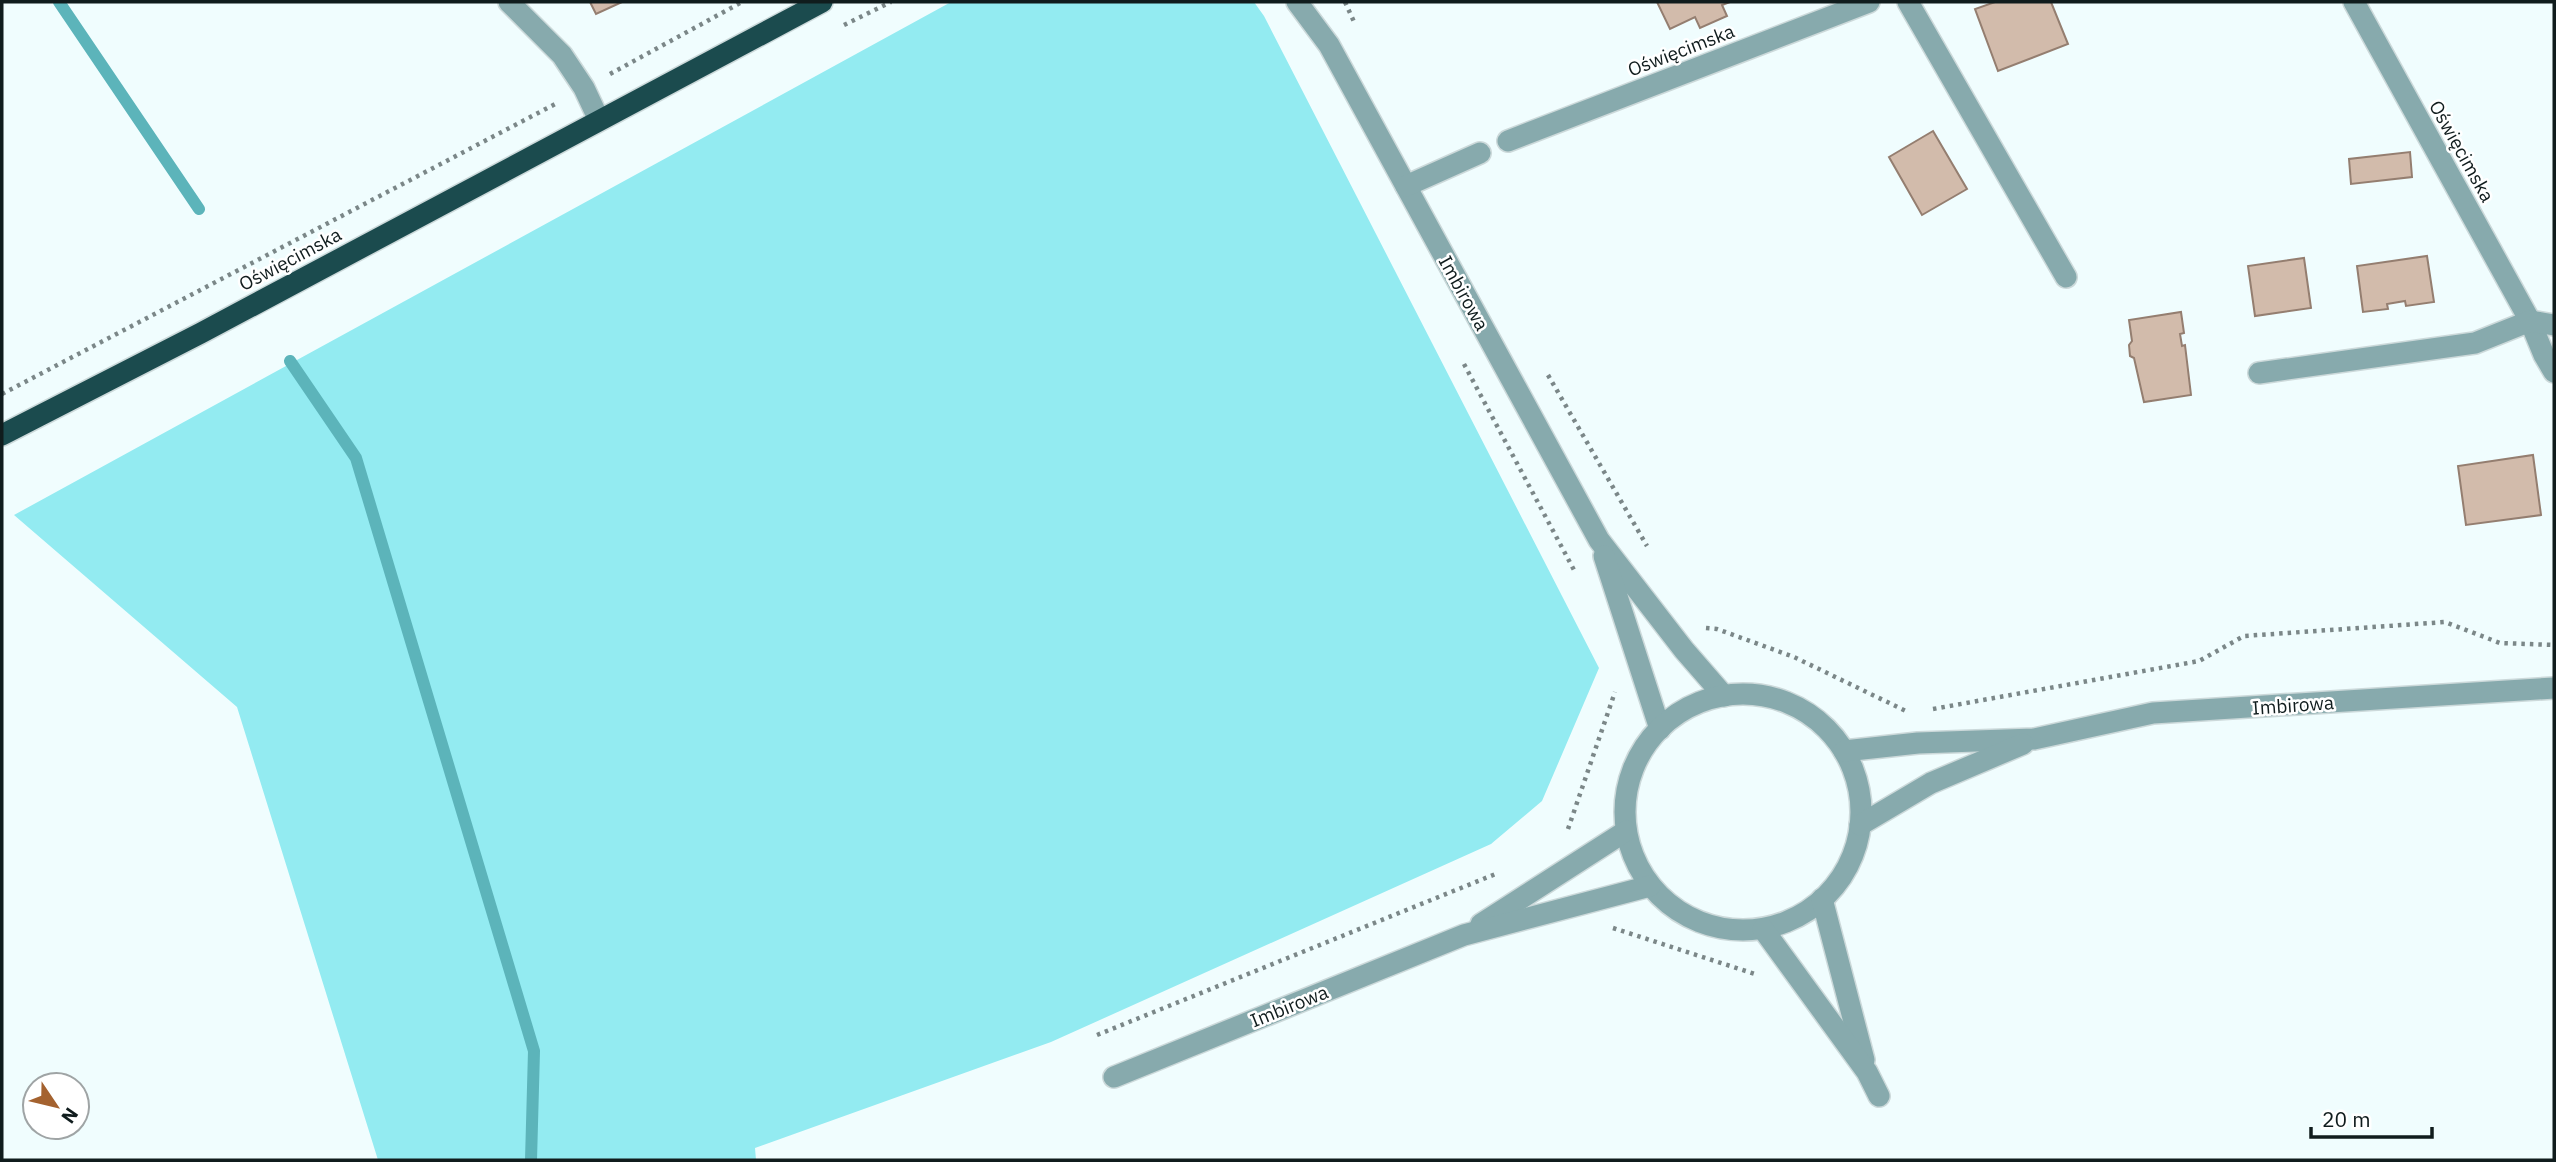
<svg xmlns="http://www.w3.org/2000/svg" width="2556" height="1162" font-family="'IBM Plex Sans',sans-serif">
<style>
.green{fill:#93ebf1}
.lines{fill:none;stroke-linecap:round;stroke-linejoin:round}
.stream{stroke:#5cb4ba;stroke-width:12}
.building{fill:#d2bbab;stroke:#947e70;stroke-width:2}
.minor-casing{stroke:#ccd9da;stroke-width:24}
.highway-casing{stroke:#ccd9da;stroke-width:24}
.path{stroke:#7b8788;stroke-width:4.5;stroke-dasharray:3.5 5;stroke-linecap:butt}
.minor{stroke:#87aaad;stroke-width:21}
.highway{stroke:#1b4b4e;stroke-width:21}
.labels{text-anchor:middle;stroke-width:5;stroke-linejoin:round;paint-order:stroke}
.street-label{font-size:19px;fill:#101c1d;stroke:#fff}
</style>
<rect width="100%" height="100%" fill="#f0fdfe"/>
<!-- green -->
<path class="green" d="M951 2H1254L1264 16 1599 668 1542 801 1491 844 1051 1042 755 1148 756 1160H378L237 707 14 515Z"/>
<g class="lines">
<!-- stream -->
<g class="stream">
<path d="M59 2 199 209"/>
<path d="M290 361 356 458 534 1051 531 1160"/>
</g>
</g>
<!-- building -->
<g class="building">
<path d="M590 2H622L596 14Z"/>
<path d="M1657 2H1730L1722 5 1727 16 1700 28 1695 17 1670 29Z"/>
<path d="M1995 2H2051L2068 44 1998 71 1975 9Z"/>
<path d="M1933 131 1967 189 1922 215 1889 157Z"/>
<path d="M2410 152 2412 177 2351 184 2349 159Z"/>
<path d="M2427 256 2434 302 2406 306 2405 301 2387 304 2388 309 2363 312 2357 266Z"/>
<path d="M2304 258 2311 308 2255 316 2248 266Z"/>
<path d="M2181 312 2184 333 2180 334 2182 346 2185 345 2191 395 2144 402 2134 358 2130 356 2129 345 2132 341 2129 320Z"/>
<path d="M2533 455 2541 515 2466 525 2458 466Z"/>
</g>
<g class="lines">
<!-- minor casing -->
<g class="minor-casing">
<g id="minor">
<path d="M509 2 562 55 584 88 599 120"/>
<path d="M1297 2 1329 45 1599 540 1684 650 1724 696"/>
<path d="M1908 2 2066 277"/>
<path d="M2354 2 2530 321 2544 355 2554 372"/>
<path d="M1508 141 1869 2"/>
<path d="M1406 186 1480 153"/>
<path d="M2259 373 2475 343 2530 321 2554 325"/>
<path d="M1604 556 1660 729"/>
<circle cx="1743" cy="812" r="118"/>
<path d="M1844 751 1918 743 2034 739 2153 713 2554 688"/>
<path d="M1860 825 1931 783 2023 744"/>
<path d="M1822 899 1864 1060"/>
<path d="M1481 924 1626 831"/>
<path d="M1763 929 1867 1072 1879 1096"/>
<path d="M1114 1077 1464 935 1650 886"/>
</g>
</g>
<!-- highway casing -->
<g class="highway-casing">
<path id="highway" d="M2 435 201 333 822 2"/>
</g>
<!-- path -->
<g class="path">
<path d="M1345 2 1355 24"/>
<path d="M844 25 891 2"/>
<path d="M610 74 742 2"/>
<path d="M1464 364 1574 570"/>
<path d="M1548 375 1647 546"/>
<path d="M2 394 559 102"/>
<path d="M1706 628 1717 629 1794 657 1908 712"/>
<path d="M1933 709 2199 661 2244 636 2445 622 2500 643 2554 645"/>
<path d="M1568 829 1615 692"/>
<path d="M1613 928 1755 974"/>
<path d="M1097 1035 1498 873"/>
</g>
<!-- minor -->
<use href="#minor" class="minor"/>
<!-- highway -->
<use href="#highway" class="highway"/>
</g>
<g class="labels">
<!-- street labels -->
<g class="street-label">
<text transform="translate(1681 50) rotate(-21)" y="7">Oświęcimska</text>
<text transform="translate(2462 151) rotate(61)" y="7">Oświęcimska</text>
<text transform="translate(290 259) rotate(-28)" y="7">Oświęcimska</text>
<text transform="translate(1464 293) rotate(61)" y="7">Imbirowa</text>
<text transform="translate(2293 705) rotate(-4)" y="7">Imbirowa</text>
<text transform="translate(1289 1006) rotate(-22)" y="7">Imbirowa</text>
</g>
</g>
<!-- border -->
<rect width="2556" height="1162" fill="none" stroke="#101c1d" stroke-width="7"/>
<!-- north arrow -->
<g transform="translate(56 1106) rotate(125)"><circle r="33" fill="#ffffff" stroke="#9fa4a5" stroke-width="2"/>
<path d="M0-5L12 26L0 18L-12 26Z" fill="#a4622f"/>
<text y="-10" font-size="19" font-weight="bold" text-anchor="middle" fill="#101c1d">N</text>
</g>
<!-- scale -->
<path d="M2311 1127v10h121v-10" fill="none" stroke="#101c1d" stroke-width="3.5"/>
<text x="2322" y="1127" font-size="21" fill="#101c1d" stroke="#ffffff" stroke-width="5" paint-order="stroke">20 m</text>
</svg>
